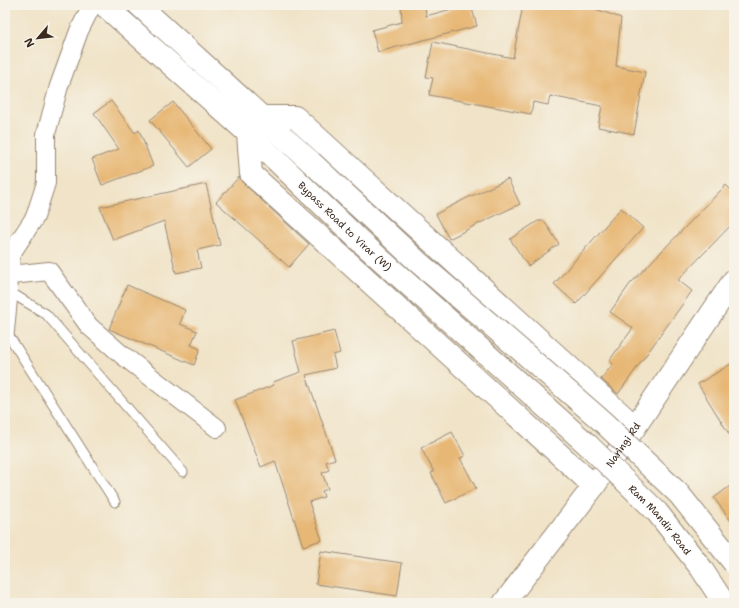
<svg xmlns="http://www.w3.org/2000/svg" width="739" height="608" font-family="'Shantell Sans',sans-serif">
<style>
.building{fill:#e7b774}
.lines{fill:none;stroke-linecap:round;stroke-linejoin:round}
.service-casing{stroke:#968672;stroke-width:11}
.minor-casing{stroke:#968672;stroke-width:20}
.tertiary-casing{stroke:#968672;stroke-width:24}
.secondary-casing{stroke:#968672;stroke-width:24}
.service{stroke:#fff;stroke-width:9}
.minor{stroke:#fff;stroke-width:18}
.tertiary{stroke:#fff;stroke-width:22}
.secondary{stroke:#fff;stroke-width:22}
.secondary-bridge-casing{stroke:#968672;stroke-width:24;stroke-linecap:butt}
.secondary-bridge{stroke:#fff;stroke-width:22}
.labels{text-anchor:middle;stroke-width:3.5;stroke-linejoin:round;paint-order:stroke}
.street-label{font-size:10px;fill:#3b2a1e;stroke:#f7f3e8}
</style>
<rect width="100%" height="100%" fill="#f7f3e8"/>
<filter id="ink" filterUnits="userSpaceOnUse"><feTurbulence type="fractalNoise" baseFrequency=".025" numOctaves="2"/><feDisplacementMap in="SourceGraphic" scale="8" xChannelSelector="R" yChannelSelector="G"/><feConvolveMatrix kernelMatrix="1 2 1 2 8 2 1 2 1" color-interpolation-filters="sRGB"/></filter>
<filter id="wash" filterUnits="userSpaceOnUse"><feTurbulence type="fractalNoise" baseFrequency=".012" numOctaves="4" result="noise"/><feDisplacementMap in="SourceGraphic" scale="16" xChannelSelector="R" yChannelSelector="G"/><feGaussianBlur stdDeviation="0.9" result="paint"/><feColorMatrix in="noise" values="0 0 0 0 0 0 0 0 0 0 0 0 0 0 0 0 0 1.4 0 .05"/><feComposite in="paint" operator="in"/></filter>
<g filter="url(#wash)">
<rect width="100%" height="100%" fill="#f0e3c7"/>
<g id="blocks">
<!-- building -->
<g class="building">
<path d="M401 5H425L426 16 467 5H471L477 26 378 52 372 30 402 22Z"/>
<path d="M523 5H584L621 18 616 66 645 72 634 134 598 127 602 106 550 96 548 105 533 102 531 114 429 95 433 78 426 77 433 42 513 58Z"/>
<path d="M111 101 135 133 139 130 153 166 102 185 92 159 119 149 94 113Z"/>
<path d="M173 102 211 149 189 167 150 120Z"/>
<path d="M239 177 243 183 309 244 289 267 216 202Z"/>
<path d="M508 179 520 204 476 225 449 239 436 214 465 199Z"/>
<path d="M206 184 220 245 197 250 201 268 176 273 164 221 113 240 100 207Z"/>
<path d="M726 185 734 193V222L678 280 692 291 618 394 601 379 613 364 609 361 633 328 610 312 630 284Z"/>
<path d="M621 208 643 228 576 304 554 284Z"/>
<path d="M538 221H544L559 244 528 266 510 239Z"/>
<path d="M127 285 185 310 180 324 197 331 191 345 200 349 194 365 109 329Z"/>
<path d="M334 331 340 353 333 355 336 368 306 375 335 459 326 462 329 470 322 473 328 489 322 491 324 497 309 502 322 540 303 546 275 461 261 467 235 400 274 385 273 382 301 372 293 341Z"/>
<path d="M734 362V442L698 384Z"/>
<path d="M452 432 465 456 460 458 476 488 446 503 431 473 434 472 421 448Z"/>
<path d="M734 483V525L714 498Z"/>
<path d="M321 551 402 563 397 596 316 584Z"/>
</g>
</g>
</g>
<g filter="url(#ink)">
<use href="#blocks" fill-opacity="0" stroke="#968672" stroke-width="1"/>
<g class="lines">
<!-- service casing -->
<g class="service-casing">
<g id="service">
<path d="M11 275 13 294 9 336 115 502"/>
<path d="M13 294 46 314 183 472"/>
</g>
</g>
<!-- minor casing -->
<g class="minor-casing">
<g id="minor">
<path d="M10 255 11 275 49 271 89 326 121 354 217 428"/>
<path d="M5 263 35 217 46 183V134L59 86 79 31 92 5"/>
</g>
</g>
<!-- tertiary casing -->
<g class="tertiary-casing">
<g id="tertiary">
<path d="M263 117H295L635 427"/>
<path d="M248 133 251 174 594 486"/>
<path id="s1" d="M504 603 594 486 635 427 734 280"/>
</g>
</g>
<!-- secondary casing -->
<g class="secondary-casing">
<g id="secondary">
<path id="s2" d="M104 5 248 133 360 241 588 445"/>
<path d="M139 5 311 162"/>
</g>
</g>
<!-- service -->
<use href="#service" class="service"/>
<!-- minor -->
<use href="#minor" class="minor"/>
<!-- tertiary -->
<use href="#tertiary" class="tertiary"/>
<!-- secondary -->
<use href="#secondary" class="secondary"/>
<!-- secondary-bridge casing -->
<g class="secondary-bridge-casing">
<g id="secondary-bridge">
<path d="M311 162 418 262 525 354 603 422 679 494 734 563"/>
<path id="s3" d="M588 445 657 512 701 568 724 603"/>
</g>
</g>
<!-- secondary-bridge -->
<use href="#secondary-bridge" class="secondary-bridge"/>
</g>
</g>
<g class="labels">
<!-- street labels -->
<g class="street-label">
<text dy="4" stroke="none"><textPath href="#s2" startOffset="327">Bypass Road to Virar (W)</textPath></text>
<text dy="4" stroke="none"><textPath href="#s1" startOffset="198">Naringi Rd</textPath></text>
<text dy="4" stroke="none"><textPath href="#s3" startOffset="104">Ram Mandir Road</textPath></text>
</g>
</g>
<!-- margin -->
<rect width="739" height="608" fill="none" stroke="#f7f3e8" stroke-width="20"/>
<!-- north arrow -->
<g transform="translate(38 38) rotate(242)" stroke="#f7f3e8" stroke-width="3" paint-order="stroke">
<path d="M0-3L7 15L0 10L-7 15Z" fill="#3b2a1e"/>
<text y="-6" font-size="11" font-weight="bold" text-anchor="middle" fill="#3b2a1e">N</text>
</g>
</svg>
